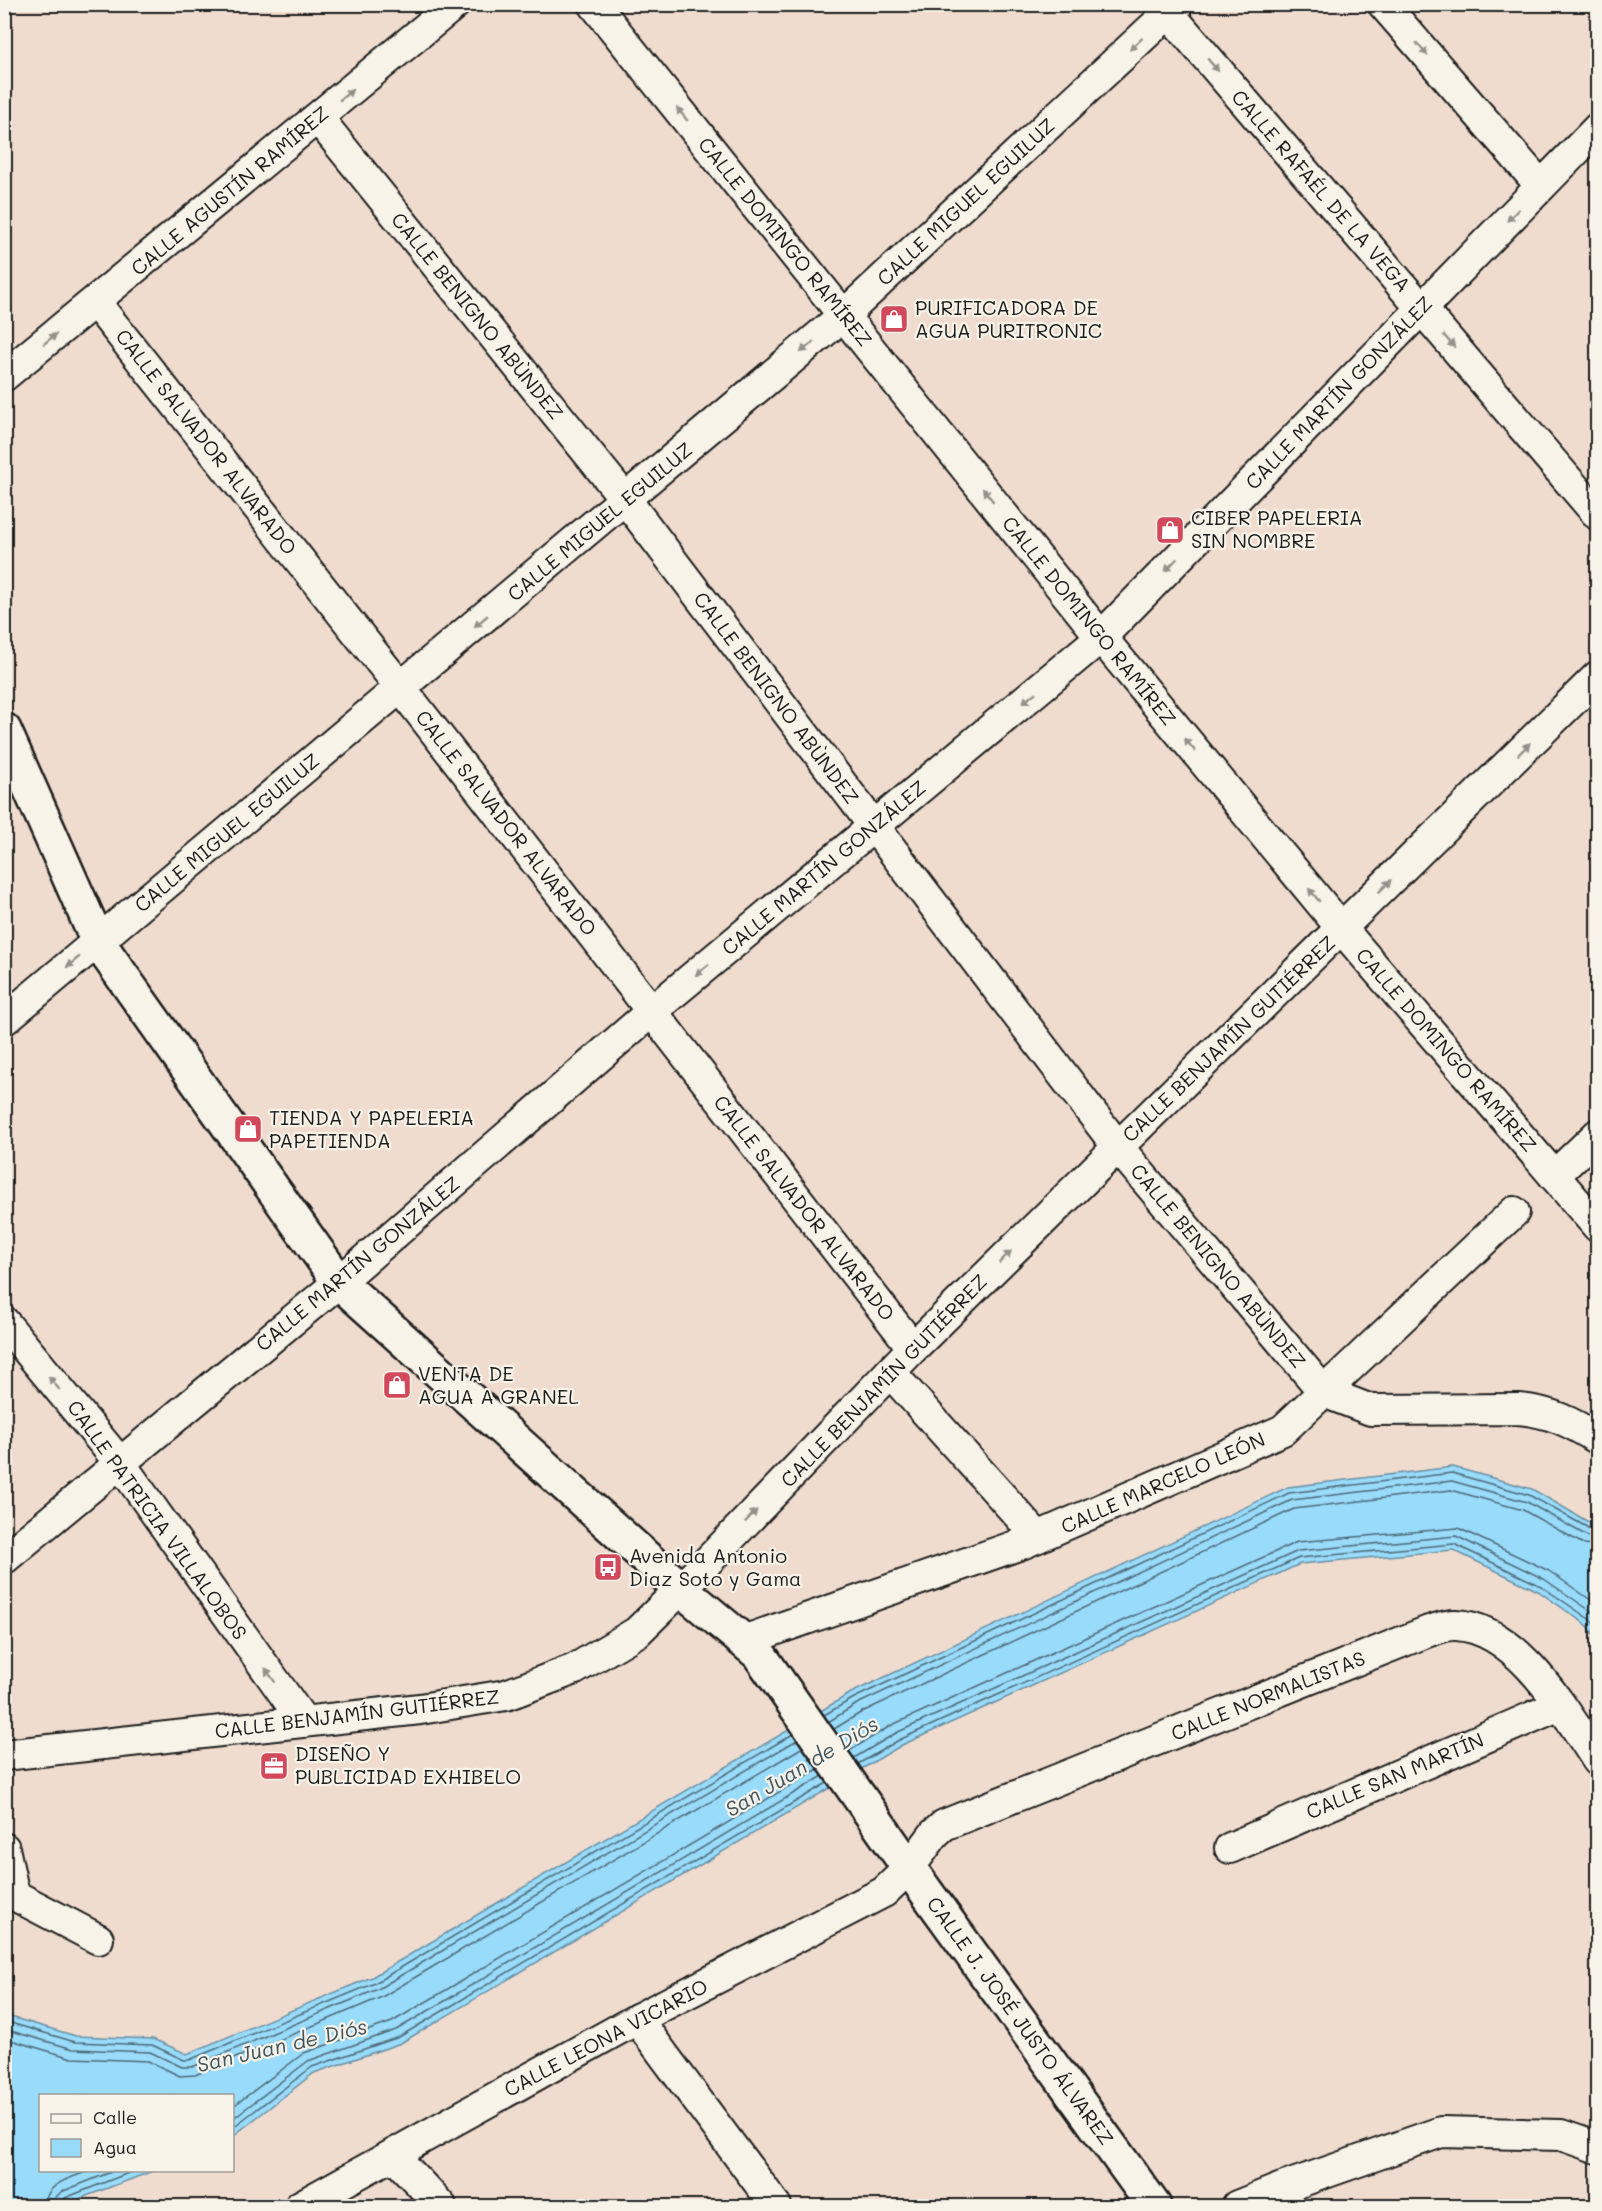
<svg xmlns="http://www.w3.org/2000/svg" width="1602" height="2211" font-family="Mali,sans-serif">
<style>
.water{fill:#99dbfb;stroke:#678fa2;stroke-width:1.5}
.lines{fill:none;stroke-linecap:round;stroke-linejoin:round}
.shore{stroke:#4e6875;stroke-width:1.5}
.street-casing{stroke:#1c1c1c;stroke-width:34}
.secondary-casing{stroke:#1c1c1c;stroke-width:38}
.street{stroke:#f7f3e8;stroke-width:30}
.secondary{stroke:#f7f3e8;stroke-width:33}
.oneway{fill:#94928c}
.labels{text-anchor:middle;stroke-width:4.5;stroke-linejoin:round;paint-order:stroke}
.street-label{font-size:20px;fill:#1c1c1c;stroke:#f7f3e8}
.poi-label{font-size:20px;fill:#1c1c1c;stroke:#f7f3e8;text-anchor:start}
.water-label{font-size:21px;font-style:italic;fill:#42555f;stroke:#f7f3e8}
</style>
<rect width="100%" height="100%" fill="#f0dccf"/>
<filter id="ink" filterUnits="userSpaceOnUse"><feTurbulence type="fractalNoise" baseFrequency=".0167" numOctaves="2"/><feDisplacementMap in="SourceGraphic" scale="12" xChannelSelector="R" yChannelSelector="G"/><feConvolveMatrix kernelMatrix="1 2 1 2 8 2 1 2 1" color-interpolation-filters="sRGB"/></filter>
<g filter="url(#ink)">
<!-- water -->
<path class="water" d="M1453 1467 1532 1489 1597 1527V1640L1588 1626 1538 1591 1453 1550 1300 1564 902 1745 401 2043 314 2073 233 2136 232 2096H40V2170L153 2171 60 2206H5L4 2015 76 2036 153 2039 187 2054 372 1977 851 1693 1288 1487Z"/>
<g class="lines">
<!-- shore -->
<g class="shore">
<path d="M824 1715 854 1698 1289 1493 1452 1473 1529 1495 1592 1530 1598 1531"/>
<path d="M828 1722 857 1704 1292 1500 1452 1481 1527 1502 1589 1537 1598 1538"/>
<path d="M834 1729 862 1712 1294 1509 1451 1490 1523 1510 1585 1545 1598 1547"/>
<path d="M849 1751 892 1725 1297 1542 1458 1528 1549 1571 1598 1605"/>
<path d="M854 1758 896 1733 1298 1551 1456 1536 1544 1579 1598 1616"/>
<path d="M858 1764 899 1740 1299 1558 1454 1544 1541 1586 1592 1621 1598 1629"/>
<path d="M4 2021 75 2042 152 2045 184 2060H189L375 1983 793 1734"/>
<path d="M4 2029 73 2049 150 2052 182 2067H192L378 1989 797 1740"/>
<path d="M4 2038 72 2058 148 2061 180 2076 195 2075 382 1997 803 1747"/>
<path d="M232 2107 304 2053 392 2022 818 1769"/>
<path d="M232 2119 308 2061 396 2030 823 1776"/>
<path d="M232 2128 312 2067 399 2037 827 1783"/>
<path d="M45 2206C45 2182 72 2178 91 2170"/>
<path d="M54 2206 55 2198 61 2192 116 2170"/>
<path d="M61 2206 62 2202 65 2198 136 2170"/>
</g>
<!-- street casing -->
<g class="street-casing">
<g id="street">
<path d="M594 4 1101 637 1342 929 1598 1227"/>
<path d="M1161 4 1598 515"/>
<path d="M1383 4 1541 186"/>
<path d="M318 118 626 500 1117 1146 1324 1392 1371 1410 1519 1409C1551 1412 1571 1422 1598 1439"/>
<path d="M95 302 401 688 913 1348"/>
<path d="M4 376 455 4"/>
<path d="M4 1020 844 315 1178 4"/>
<path d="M1554 1176 1598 1134"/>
<path d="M4 1322 120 1463 304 1722"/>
<path d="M890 1372 1038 1537"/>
<path d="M4 1559 339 1282 652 1011 1101 637 1598 128"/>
<path d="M743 1641 1024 1543 1283 1430 1514 1212"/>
<path d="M4 1755 420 1709 506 1695 575 1669 637 1632 681 1589 913 1348 1598 676"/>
<path d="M4 1848 14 1895 98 1939"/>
<path d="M1230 1848 1560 1705"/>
<path d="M637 2019 776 2206"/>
<path d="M393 2155 441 2206"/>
<path d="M300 2206 637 2019 884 1892 909 1868 935 1833 944 1825 1429 1631C1437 1629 1447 1624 1456 1625 1519 1628 1566 1714 1598 1761"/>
<path d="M1237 2206 1282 2188 1441 2132 1561 2135 1598 2148"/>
</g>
</g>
<!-- secondary casing -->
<g class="secondary-casing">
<path id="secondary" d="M4 730 98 942 339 1282 681 1589 759 1654 909 1868 1154 2206"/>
</g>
<!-- street -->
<use href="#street" class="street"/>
<!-- secondary -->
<use href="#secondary" class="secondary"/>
</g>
<!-- one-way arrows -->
<defs><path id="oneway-solid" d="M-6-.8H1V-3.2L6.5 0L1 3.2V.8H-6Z" transform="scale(1.5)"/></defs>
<g class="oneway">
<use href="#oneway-solid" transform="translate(1136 44) rotate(137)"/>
<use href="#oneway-solid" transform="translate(1422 49) rotate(49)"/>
<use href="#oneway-solid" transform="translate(1213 65) rotate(49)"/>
<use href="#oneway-solid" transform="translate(346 95) rotate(-40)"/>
<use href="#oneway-solid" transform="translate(682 114) rotate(-129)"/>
<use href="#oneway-solid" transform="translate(1513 215) rotate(134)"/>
<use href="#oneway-solid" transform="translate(50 339) rotate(-39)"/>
<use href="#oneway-solid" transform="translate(1449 341) rotate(49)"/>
<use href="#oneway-solid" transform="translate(807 347) rotate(140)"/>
<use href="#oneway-solid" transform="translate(988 495) rotate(-129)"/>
<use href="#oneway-solid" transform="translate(1171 565) rotate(134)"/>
<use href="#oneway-solid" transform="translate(481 621) rotate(140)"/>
<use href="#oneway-solid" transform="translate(1029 698) rotate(140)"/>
<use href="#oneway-solid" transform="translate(1190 745) rotate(-130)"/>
<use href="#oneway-solid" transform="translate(1524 749) rotate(-45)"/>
<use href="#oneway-solid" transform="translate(1385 886) rotate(-45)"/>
<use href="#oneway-solid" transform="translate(1314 895) rotate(-130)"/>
<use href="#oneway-solid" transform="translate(73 962) rotate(140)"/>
<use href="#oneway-solid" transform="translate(702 970) rotate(140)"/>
<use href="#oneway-solid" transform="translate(1005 1257) rotate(-45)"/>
<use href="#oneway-solid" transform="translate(54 1383) rotate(-129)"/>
<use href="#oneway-solid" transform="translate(751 1516) rotate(-46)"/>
<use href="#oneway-solid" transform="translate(270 1675) rotate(-125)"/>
</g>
</g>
<!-- icons -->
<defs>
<g id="shop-square" transform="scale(1.5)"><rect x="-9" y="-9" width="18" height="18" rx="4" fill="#d1495b" stroke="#f7f3e8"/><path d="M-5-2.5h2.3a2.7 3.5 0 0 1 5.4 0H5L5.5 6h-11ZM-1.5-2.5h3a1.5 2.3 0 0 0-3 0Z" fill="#fff"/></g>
<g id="bus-square" transform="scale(1.5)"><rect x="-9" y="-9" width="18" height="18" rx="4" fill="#d1495b" stroke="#f7f3e8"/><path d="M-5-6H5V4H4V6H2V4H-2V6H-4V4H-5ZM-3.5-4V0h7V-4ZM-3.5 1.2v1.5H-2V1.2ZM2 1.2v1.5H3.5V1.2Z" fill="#fff"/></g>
<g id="office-square" transform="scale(1.5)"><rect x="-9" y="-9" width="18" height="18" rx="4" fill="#d1495b" stroke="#f7f3e8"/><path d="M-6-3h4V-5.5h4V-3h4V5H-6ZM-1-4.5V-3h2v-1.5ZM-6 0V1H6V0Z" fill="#fff"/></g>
</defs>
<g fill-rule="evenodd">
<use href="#shop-square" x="894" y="319"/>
<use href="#shop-square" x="1170" y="530"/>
<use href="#shop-square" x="248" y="1129"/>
<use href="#shop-square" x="397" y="1385"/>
<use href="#bus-square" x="608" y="1567"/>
<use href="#office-square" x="274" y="1766"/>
</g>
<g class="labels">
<!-- street labels -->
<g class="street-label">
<text transform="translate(230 191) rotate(-40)" y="7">CALLE AGUSTÍN RAMÍREZ</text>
<text transform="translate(1321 191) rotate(49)" y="7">CALLE RAFAÉL DE LA VEGA</text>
<text transform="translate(966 202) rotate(-43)" y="7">CALLE MIGUEL EGUILUZ</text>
<text transform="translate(785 242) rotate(51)" y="7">CALLE DOMINGO RAMÍREZ</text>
<text transform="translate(477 316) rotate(51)" y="7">CALLE BENIGNO ABÙNDEZ</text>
<text transform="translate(1339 393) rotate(-46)" y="7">CALLE MARTÍN GONZÁLEZ</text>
<text transform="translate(206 442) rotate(52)" y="7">CALLE SALVADOR ALVARADO</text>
<text transform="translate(600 522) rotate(-40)" y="7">CALLE MIGUEL EGUILUZ</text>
<text transform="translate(1089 621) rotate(51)" y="7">CALLE DOMINGO RAMÍREZ</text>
<text transform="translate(776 698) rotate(53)" y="7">CALLE BENIGNO ABÙNDEZ</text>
<text transform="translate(506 823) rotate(52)" y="7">CALLE SALVADOR ALVARADO</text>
<text transform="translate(227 833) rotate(-40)" y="7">CALLE MIGUEL EGUILUZ</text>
<text transform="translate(824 868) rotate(-40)" y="7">CALLE MARTÍN GONZÁLEZ</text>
<text transform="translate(1229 1039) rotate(-44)" y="7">CALLE BENJAMÍN GUTIÉRREZ</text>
<text transform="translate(1446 1050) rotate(49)" y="7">CALLE DOMINGO RAMÍREZ</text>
<text transform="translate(804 1208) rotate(52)" y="7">CALLE SALVADOR ALVARADO</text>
<text transform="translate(358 1264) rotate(-40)" y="7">CALLE MARTÍN GONZÁLEZ</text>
<text transform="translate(1218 1266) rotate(50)" y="7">CALLE BENIGNO ABÙNDEZ</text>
<text transform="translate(884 1381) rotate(-46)" y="7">CALLE BENJAMÍN GUTIÉRREZ</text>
<text transform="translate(1163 1483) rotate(-24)" y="7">CALLE MARCELO LEÓN</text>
<text transform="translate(157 1520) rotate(54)" y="7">CALLE PATRICIA VILLALOBOS</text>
<text transform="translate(1268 1696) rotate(-22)" y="7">CALLE NORMALISTAS</text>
<text transform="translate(357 1714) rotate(-7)" y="7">CALLE BENJAMÍN GUTIÉRREZ</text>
<text transform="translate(1395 1776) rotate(-23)" y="7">CALLE SAN MARTÍN</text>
<text transform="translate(1020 2021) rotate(54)" y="7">CALLE J. JOSÉ JUSTO ÁLVAREZ</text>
<text transform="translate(606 2038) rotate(-28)" y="7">CALLE LEONA VICARIO</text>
</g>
<!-- poi labels -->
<g class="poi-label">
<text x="915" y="315">PURIFICADORA DE<tspan x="915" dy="23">AGUA PURITRONIC</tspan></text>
<text x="1191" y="525">CIBER PAPELERIA<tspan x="1191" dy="23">SIN NOMBRE</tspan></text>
<text x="269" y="1125">TIENDA Y PAPELERIA<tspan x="269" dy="23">PAPETIENDA</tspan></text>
<text x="418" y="1381">VENTA DE<tspan x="418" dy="23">AGUA A GRANEL</tspan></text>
<text x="629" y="1563">Avenida Antonio<tspan x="629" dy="23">Diaz Soto y Gama</tspan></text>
<text x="295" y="1761">DISEÑO Y<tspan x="295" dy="23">PUBLICIDAD EXHIBELO</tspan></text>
</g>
<!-- water labels -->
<g class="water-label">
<text transform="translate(802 1767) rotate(-31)" y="7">San Juan de Diós</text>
<text transform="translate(282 2046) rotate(-13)" y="7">San Juan de Diós</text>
</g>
</g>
<!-- margin -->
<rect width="1602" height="2211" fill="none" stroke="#f7f3e8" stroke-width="24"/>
<rect x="12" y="12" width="1578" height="2187" fill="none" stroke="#1c1c1c" stroke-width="2" filter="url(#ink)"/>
<!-- legend -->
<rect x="39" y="2094" width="195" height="78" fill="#f7f3e8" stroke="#9f9d96" stroke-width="1.5"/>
<rect x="51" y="2114" width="30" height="9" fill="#f7f3e8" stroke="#9f9d96" stroke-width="1.5"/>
<text x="93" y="2124" font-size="18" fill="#1c1c1c">Calle</text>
<rect x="51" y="2139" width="30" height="18" fill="#99dbfb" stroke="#9f9d96" stroke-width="1.5"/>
<text x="93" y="2154" font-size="18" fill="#1c1c1c">Agua</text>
</svg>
